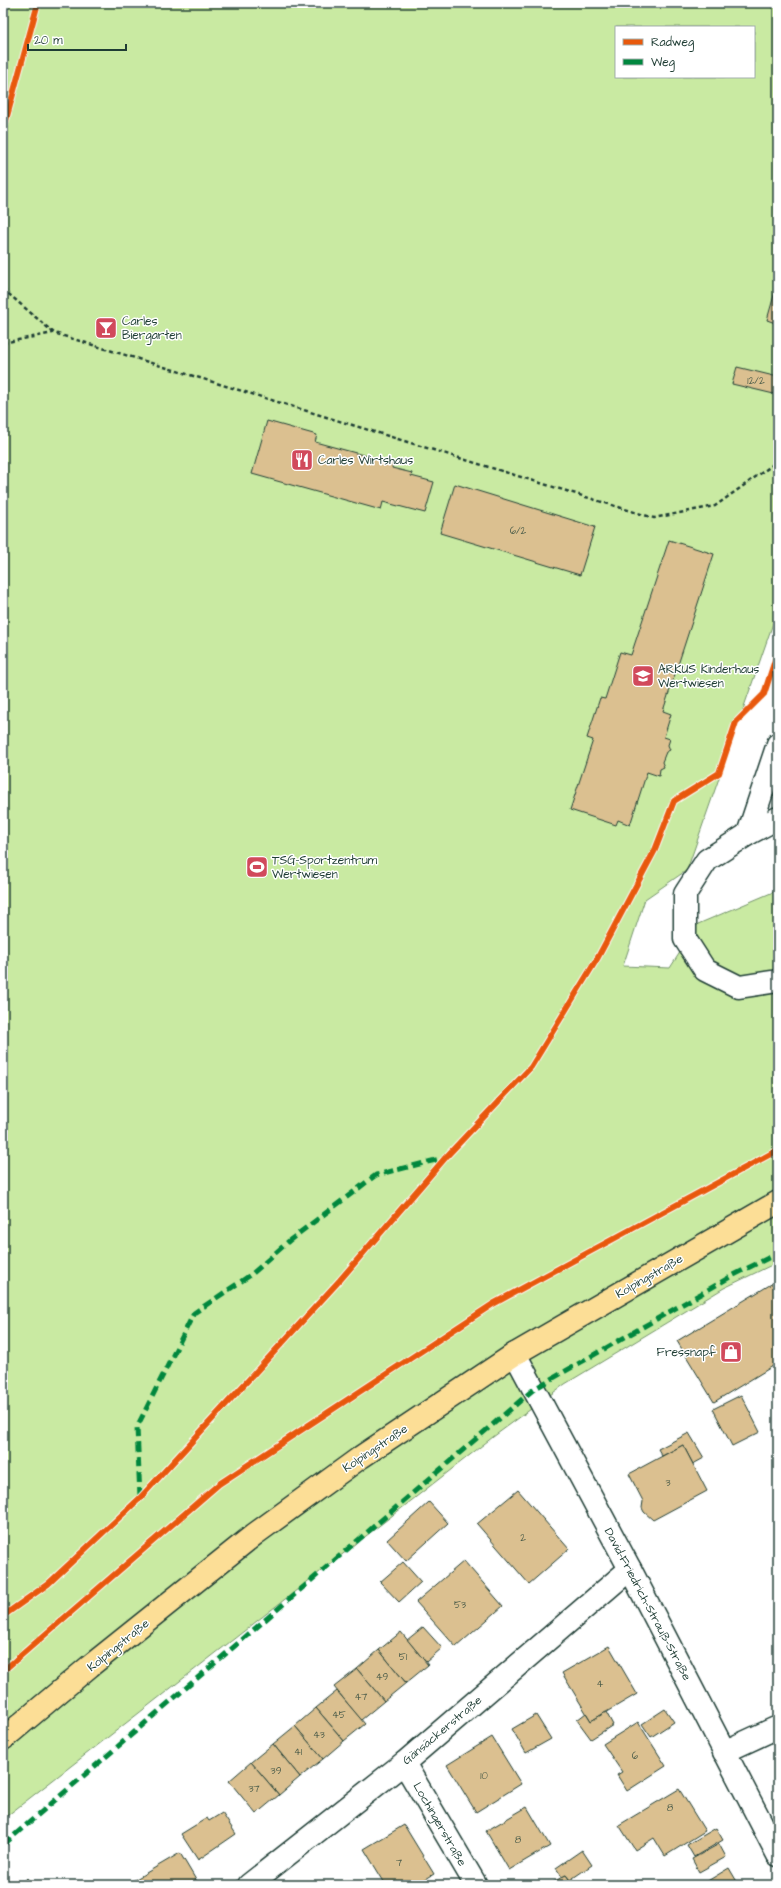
<svg xmlns="http://www.w3.org/2000/svg" width="781" height="1888" font-family="'Architects Daughter',sans-serif">
<style>
.green{fill:#c9eaa2;stroke:#74946b;fill-rule:evenodd}
.building{fill:#dbc090;stroke:#1f3d34}
.lines{fill:none;stroke-linecap:round;stroke-linejoin:round}
.minor-casing{stroke:#1f3d34;stroke-width:25}
.major-casing{stroke:#1f3d34;stroke-width:25}
.path{stroke:#1f3d34;stroke-width:2.5;stroke-dasharray:4 3;stroke-linecap:butt}
.minor{stroke:#fff;stroke-width:22}
.major{stroke:#fcde96;stroke-width:22}
.quiet{stroke:#00873e;stroke-width:5;stroke-dasharray:10 5;stroke-linecap:butt}
.cycleway-casing{stroke:#fff;stroke-width:8}
.cycleway{stroke:#e8590c;stroke-width:6}
.labels{text-anchor:middle;stroke-width:3;stroke-linejoin:round;paint-order:stroke}
.number-label{font-size:10px;fill:#4e5e4b}
.poi-label{font-size:12px;fill:#1f3d34;stroke:#fff;text-anchor:start}
.street-label{font-size:12px;fill:#1f3d34;stroke:#fff}
</style>
<rect width="100%" height="100%" fill="#fff"/>
<filter id="ink" filterUnits="userSpaceOnUse"><feTurbulence type="fractalNoise" baseFrequency=".025" numOctaves="2"/><feDisplacementMap in="SourceGraphic" scale="8" xChannelSelector="R" yChannelSelector="G"/><feConvolveMatrix kernelMatrix="1 2 1 2 8 2 1 2 1" color-interpolation-filters="sRGB"/></filter>
<g filter="url(#ink)">
<!-- green -->
<path class="green" d="M3 3H778V609L687 870 645 899 623 966 670 968 698 924 778 890V1262L724 1288 565 1384 493 1437 3 1819ZM616 27H754V77H616Z"/>
<!-- building -->
<g class="building">
<path d="M778 281V324L767 320Z"/>
<path d="M737 367 778 377V395L732 384Z"/>
<path d="M267 421 317 435 315 442 393 463 392 468 412 473 411 476 434 482 425 513 383 502 381 510 252 474Z"/>
<path d="M455 484 595 527 580 575 440 533Z"/>
<path d="M669 540 714 554 663 711 671 714 664 737 670 739 668 745 670 750 666 752 662 762 664 767 660 769 659 776 647 772 630 825 618 820 616 825 570 810 593 740 587 738 600 698 605 699 620 652 631 655Z"/>
<path d="M778 1280V1363L714 1402 677 1341Z"/>
<path d="M741 1395 760 1432 732 1446 713 1409Z"/>
<path d="M689 1433 704 1458 693 1464 683 1445 662 1456 658 1449Z"/>
<path d="M683 1445 707 1491 653 1520 644 1512 642 1508 643 1501 629 1474Z"/>
<path d="M518 1490 569 1549 529 1584 477 1524Z"/>
<path d="M429 1502 448 1523 406 1561 387 1540Z"/>
<path d="M464 1561 503 1606 456 1647 416 1602Z"/>
<path d="M403 1562 421 1582 399 1602 380 1582Z"/>
<path d="M423 1627 442 1648 426 1662 407 1640Z"/>
<path d="M401 1632 428 1665 406 1683 379 1650Z"/>
<path d="M609 1646 637 1694 591 1721 562 1673Z"/>
<path d="M379 1650 406 1683 384 1701 357 1669Z"/>
<path d="M357 1669 384 1701 361 1720 334 1687Z"/>
<path d="M337 1691 365 1724 344 1741 316 1708Z"/>
<path d="M316 1708 344 1741 323 1759 295 1726Z"/>
<path d="M665 1709 674 1722 651 1737 642 1724Z"/>
<path d="M606 1712 613 1725 591 1739 577 1720 586 1713 591 1721Z"/>
<path d="M536 1715 551 1739 526 1753 512 1729Z"/>
<path d="M638 1722 666 1766 627 1791 617 1775 622 1772 603 1744Z"/>
<path d="M295 1726 323 1759 300 1777 273 1744Z"/>
<path d="M492 1737 521 1784 476 1812 447 1765Z"/>
<path d="M273 1744 300 1777 279 1795 251 1762Z"/>
<path d="M251 1762 279 1795 256 1814 229 1781Z"/>
<path d="M679 1789 705 1831 665 1856 654 1838 635 1850 619 1825Z"/>
<path d="M527 1807 550 1846 509 1870 486 1831Z"/>
<path d="M222 1813 236 1834 198 1860 181 1834 207 1818 209 1821Z"/>
<path d="M404 1825 434 1874 416 1885H386L364 1849Z"/>
<path d="M716 1828 723 1840 694 1857 687 1845Z"/>
<path d="M719 1844 726 1857 699 1872 692 1859Z"/>
<path d="M582 1850 592 1865 570 1880 566 1875 562 1877 556 1868Z"/>
<path d="M180 1853 199 1885H131L129 1883Z"/>
<path d="M729 1868 739 1885H701Z"/>
<path d="M566 1875 573 1885H549L562 1877Z"/>
<path d="M27 1878 33 1885H20Z"/>
</g>
<g class="lines">
<!-- minor casing -->
<g class="minor-casing">
<g id="minor">
<path d="M778 818 748 834 707 860 685 894V939L705 970 739 987 778 981"/>
<path d="M748 834 778 744"/>
<path d="M515 1354 630 1569 778 1855"/>
<path d="M724 1752 778 1727"/>
<path d="M404 1763 476 1885"/>
<path d="M249 1885 404 1763 630 1569"/>
</g>
</g>
<!-- major casing -->
<g class="major-casing">
<path id="major" d="M3 1739 90 1666 255 1534 361 1457 515 1354 778 1202"/>
</g>
<!-- path -->
<g class="path">
<path d="M3 289 54 333 654 518 715 506 778 461"/>
<path d="M3 343 53 333"/>
</g>
<!-- minor -->
<use href="#minor" class="minor"/>
<!-- major -->
<use href="#major" class="major"/>
<!-- quiet -->
<g class="quiet">
<path d="M140 1498 137 1427 194 1313 252 1274 290 1240 376 1175 444 1158"/>
<path d="M3 1845 534 1389 732 1276 778 1253"/>
</g>
<!-- cycleway casing -->
<g class="cycleway-casing">
<g id="cycleway">
<path d="M3 131 38 3"/>
<path d="M3 1616 48 1584 140 1498 340 1280 446 1157 531 1067 597 959 655 850 674 801 719 773 736 722 764 694 778 651"/>
<path d="M3 1671 219 1484 493 1304 778 1150"/>
</g>
</g>
<!-- cycleway -->
<use href="#cycleway" class="cycleway"/>
</g>
</g>
<!-- icons -->
<defs>
<g id="bar-square" transform="scale(1.15)"><rect x="-9" y="-9" width="18" height="18" rx="4" fill="#d1495b" stroke="#fff"/><path d="M-6-5H6L.8 .8V4.5H3.5V6h-7V4.5H-.8V.8Z" fill="#fff"/></g>
<g id="restaurant-square" transform="scale(1.15)"><rect x="-9" y="-9" width="18" height="18" rx="4" fill="#d1495b" stroke="#fff"/><path d="M-5-6h1v4h1v-4h1v4h1v-4h1v5L-1.5 .5V6h-2V.5L-5-1ZM5-6V6H3V1.5H1.5Q1.5-4 5-6Z" fill="#fff"/></g>
<g id="school-square" transform="scale(1.15)"><rect x="-9" y="-9" width="18" height="18" rx="4" fill="#d1495b" stroke="#fff"/><path d="M0-5L7-2L0 1L-7-2ZM-4 1L0 2.5L4 1V4Q0 6-4 4Z" fill="#fff"/></g>
<g id="stadium-square" transform="scale(1.15)"><rect x="-9" y="-9" width="18" height="18" rx="4" fill="#d1495b" stroke="#fff"/><path d="M0-5a6.5 5 0 1 0 0 10a6.5 5 0 1 0 0-10ZM-3.5-1.8h7v3.6h-7Z" fill="#fff"/></g>
<g id="shop-square" transform="scale(1.15)"><rect x="-9" y="-9" width="18" height="18" rx="4" fill="#d1495b" stroke="#fff"/><path d="M-5-2.5h2.3a2.7 3.5 0 0 1 5.4 0H5L5.5 6h-11ZM-1.5-2.5h3a1.5 2.3 0 0 0-3 0Z" fill="#fff"/></g>
</defs>
<g fill-rule="evenodd">
<use href="#bar-square" x="106" y="328"/>
<use href="#restaurant-square" x="302" y="460"/>
<use href="#school-square" x="643" y="676"/>
<use href="#stadium-square" x="257" y="867"/>
<use href="#shop-square" x="731" y="1352"/>
</g>
<g class="labels">
<!-- number labels -->
<g class="number-label">
<text x="756" y="384">12/2</text>
<text x="518" y="534">6/2</text>
<text x="668" y="1486">3</text>
<text x="523" y="1541">2</text>
<text x="460" y="1608">53</text>
<text x="403" y="1660">51</text>
<text x="382" y="1680">49</text>
<text x="600" y="1687">4</text>
<text x="361" y="1700">47</text>
<text x="339" y="1718">45</text>
<text x="319" y="1738">43</text>
<text x="298" y="1755">41</text>
<text x="635" y="1759">6</text>
<text x="276" y="1774">39</text>
<text x="484" y="1779">10</text>
<text x="254" y="1792">37</text>
<text x="670" y="1811">8</text>
<text x="518" y="1843">8</text>
<text x="399" y="1866">7</text>
</g>
<!-- poi labels -->
<g class="poi-label">
<text x="122" y="325">Carles<tspan x="122" dy="14">Biergarten</tspan></text>
<text x="318" y="464">Carles Wirtshaus</text>
<text x="658" y="673">ARKUS Kinderhaus<tspan x="658" dy="14">Wertwiesen</tspan></text>
<text x="272" y="864">TSG-Sportzentrum<tspan x="272" dy="14">Wertwiesen</tspan></text>
<text x="716" y="1356" text-anchor="end">Fressnapf</text>
</g>
<!-- street labels -->
<g class="street-label">
<text transform="translate(649 1276) rotate(-30)" y="4">Kolpingstraße</text>
<text transform="translate(375 1448) rotate(-34)" y="4">Kolpingstraße</text>
<text transform="translate(648 1604) rotate(62)" y="4">David-Friedrich-Strauß-Straße</text>
<text transform="translate(118 1645) rotate(-39)" y="4">Kolpingstraße</text>
<text transform="translate(442 1730) rotate(-40)" y="4">Gänsäckerstraße</text>
<text transform="translate(440 1824) rotate(60)" y="4">Lochingerstraße</text>
</g>
</g>
<!-- margin -->
<rect width="781" height="1888" fill="none" stroke="#fff" stroke-width="16"/>
<rect x="8" y="8" width="765" height="1872" fill="none" stroke="#1f3d34" stroke-width="1.5" filter="url(#ink)"/>
<!-- legend -->
<rect x="615" y="26" width="140" height="52" fill="#ffffff" stroke="#a5b1ae"/>
<rect x="623" y="39" width="20" height="6" fill="#e8590c" stroke="#a5b1ae"/>
<text x="651" y="46" font-size="12" fill="#1f3d34">Radweg</text>
<rect x="623" y="59" width="20" height="6" fill="#00873e" stroke="#a5b1ae"/>
<text x="651" y="66" font-size="12" fill="#1f3d34">Weg</text>
<!-- scale -->
<path d="M28 44v6h98v-6" fill="none" stroke="#1f3d34" stroke-width="2"/>
<text x="34" y="44" font-size="12" fill="#1f3d34" stroke="#ffffff" stroke-width="3" paint-order="stroke">20 m</text>
</svg>
